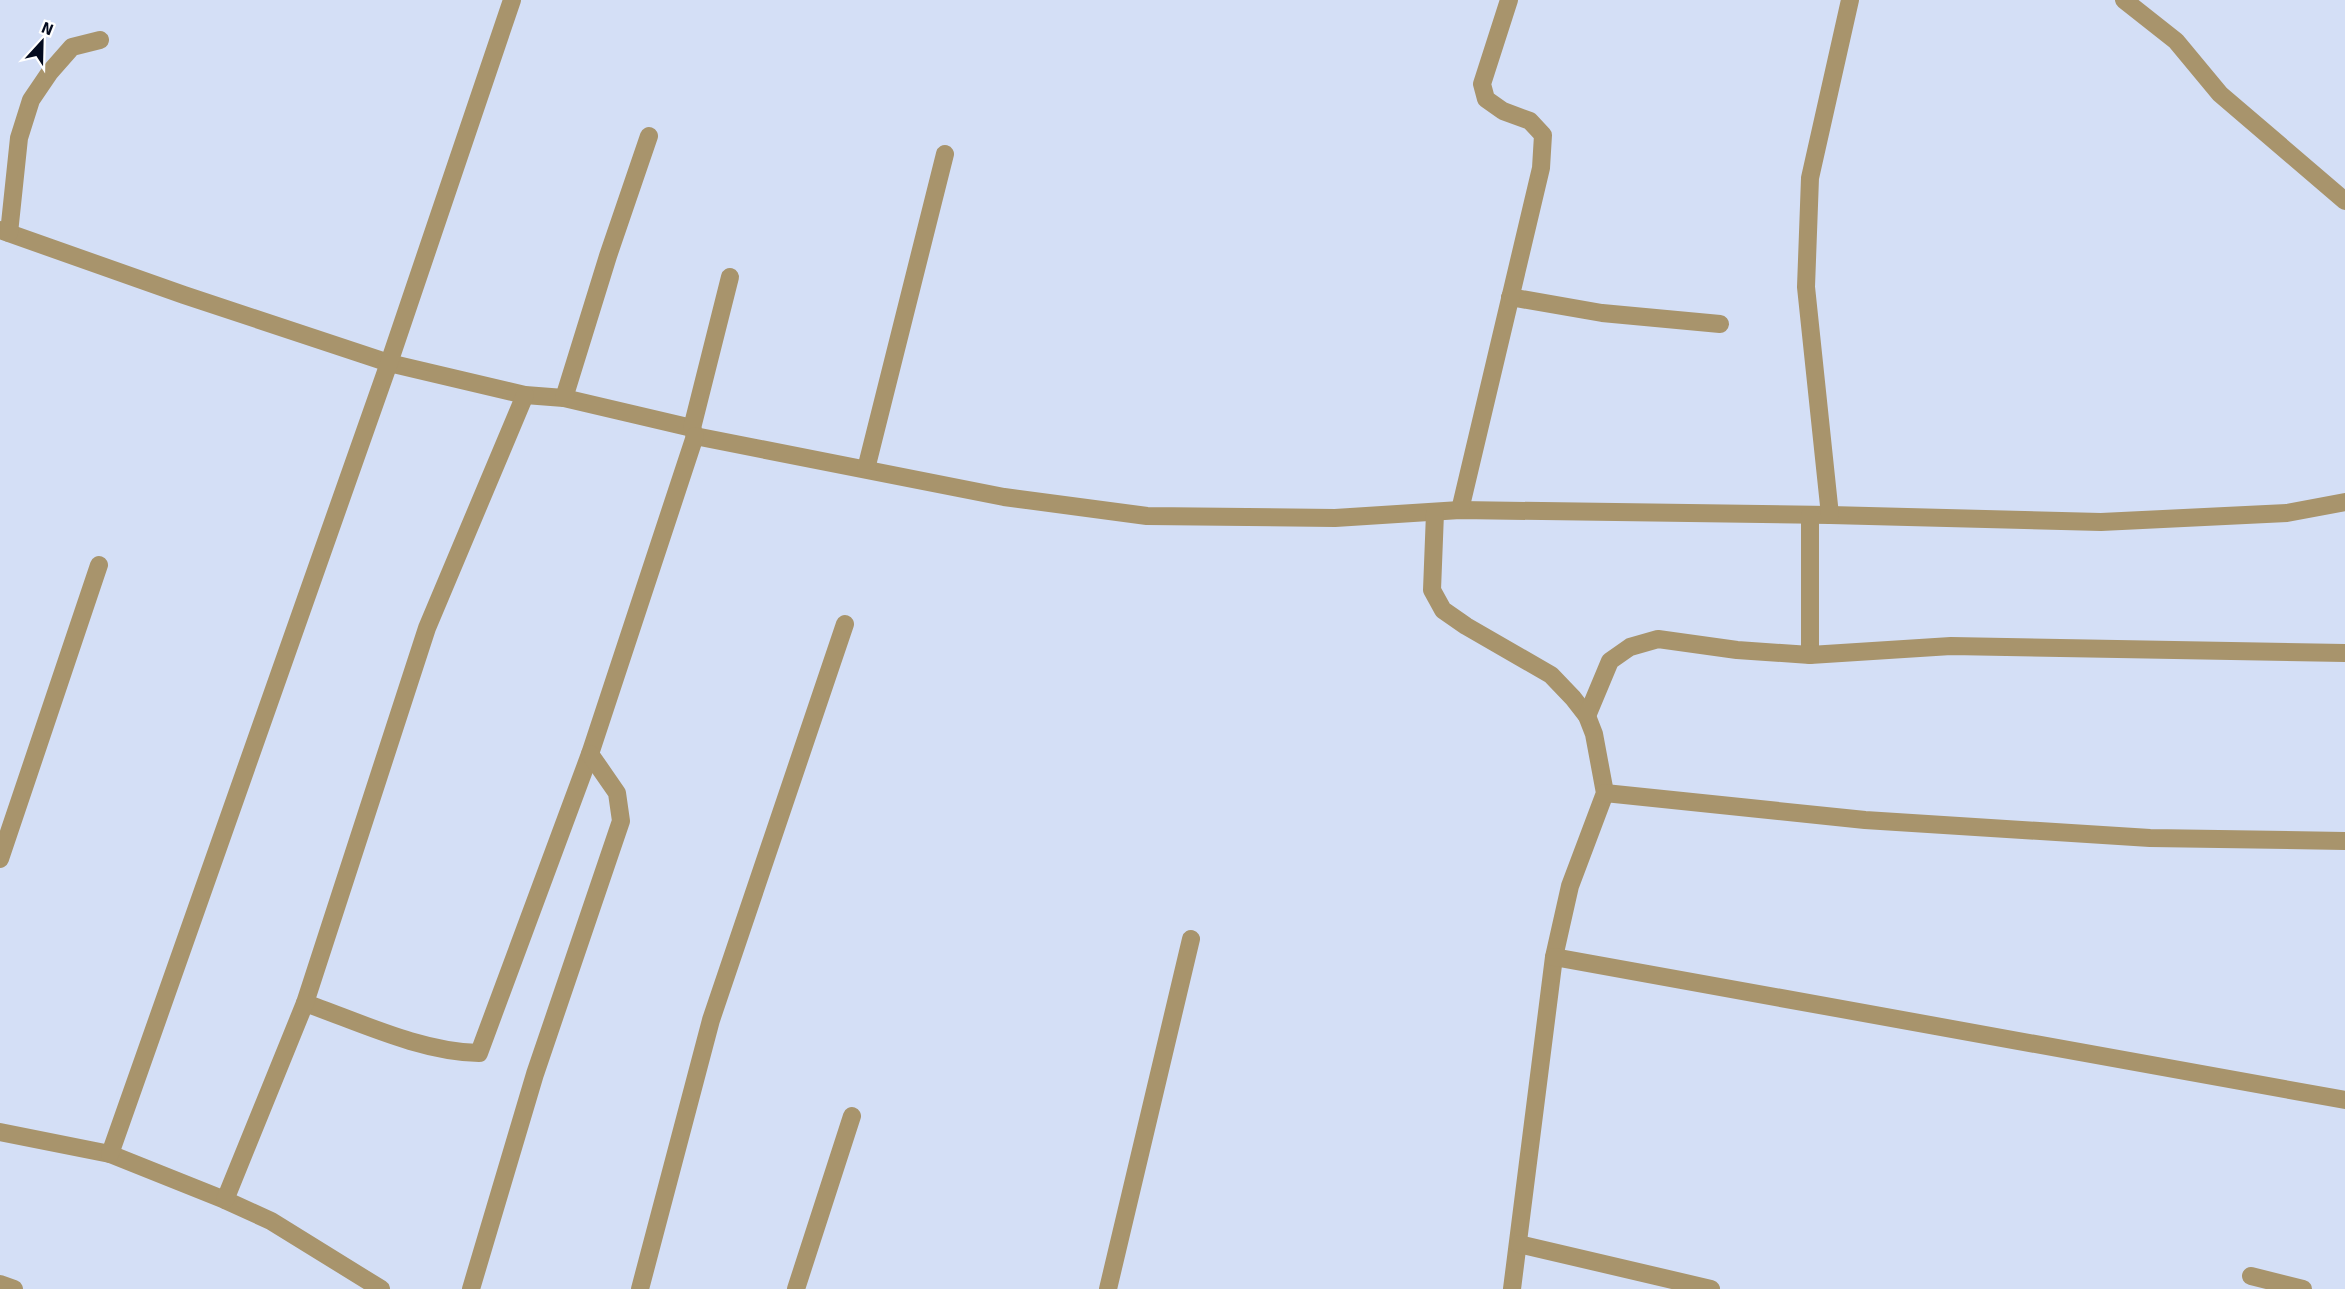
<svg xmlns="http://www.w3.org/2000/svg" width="2345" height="1289" font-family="Signika,sans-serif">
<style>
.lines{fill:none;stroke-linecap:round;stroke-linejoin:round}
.minor{stroke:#a8946c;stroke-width:18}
</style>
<rect width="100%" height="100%" fill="#d4dff6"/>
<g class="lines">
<!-- minor -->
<g class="minor">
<path d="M2124 0 2176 41 2220 94 2345 201"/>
<path d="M0 230 184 295 389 363 525 395 564 398 692 428 695 436 1004 497 1147 516 1335 518 1460 510 1830 515 2101 522 2287 513 2345 502"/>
<path d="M9 233 19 138 31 100 50 72 72 47 100 40"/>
<path d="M1510 297 1602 313 1720 324"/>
<path d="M564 398 608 256 649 136"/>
<path d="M692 428 730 277"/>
<path d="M866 469 945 154"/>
<path d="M1460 510 1541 168 1543 135 1530 121 1503 111 1486 99 1482 84 1509 0"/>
<path d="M1435 513 1432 590 1443 610 1466 626 1551 675 1573 698 1587 716 1594 734 1605 793 1570 886 1554 957 1512 1289"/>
<path d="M1830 515 1806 287 1810 178 1850 0"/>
<path d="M1810 655V515"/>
<path d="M1587 716 1610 661 1630 647 1658 639 1737 650 1810 655 1951 646 2345 653"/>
<path d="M1605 793 1865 820 2150 838 2345 841"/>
<path d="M0 859 99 565"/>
<path d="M1554 957 2345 1100"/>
<path d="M305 1003C359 1022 421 1052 479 1053L590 754 695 436"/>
<path d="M0 1132 110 1154 225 1200 271 1221 381 1289"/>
<path d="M110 1154 389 363 512 0"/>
<path d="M225 1200 305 1003 427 628 525 395"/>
<path d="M1519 1244 1711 1289"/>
<path d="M2251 1276 2303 1289"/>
<path d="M0 1284 14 1289"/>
<path d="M471 1289 535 1074 621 821 617 793 590 754"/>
<path d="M640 1289 711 1020 845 624"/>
<path d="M796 1289 852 1116"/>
<path d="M1108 1289 1191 939"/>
</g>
</g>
<!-- north arrow -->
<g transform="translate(42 42) rotate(22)" stroke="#ffffff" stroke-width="4.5" paint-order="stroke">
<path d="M0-4.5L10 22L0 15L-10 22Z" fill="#040b1e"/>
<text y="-9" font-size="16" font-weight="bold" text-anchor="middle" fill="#040b1e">N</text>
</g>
</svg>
